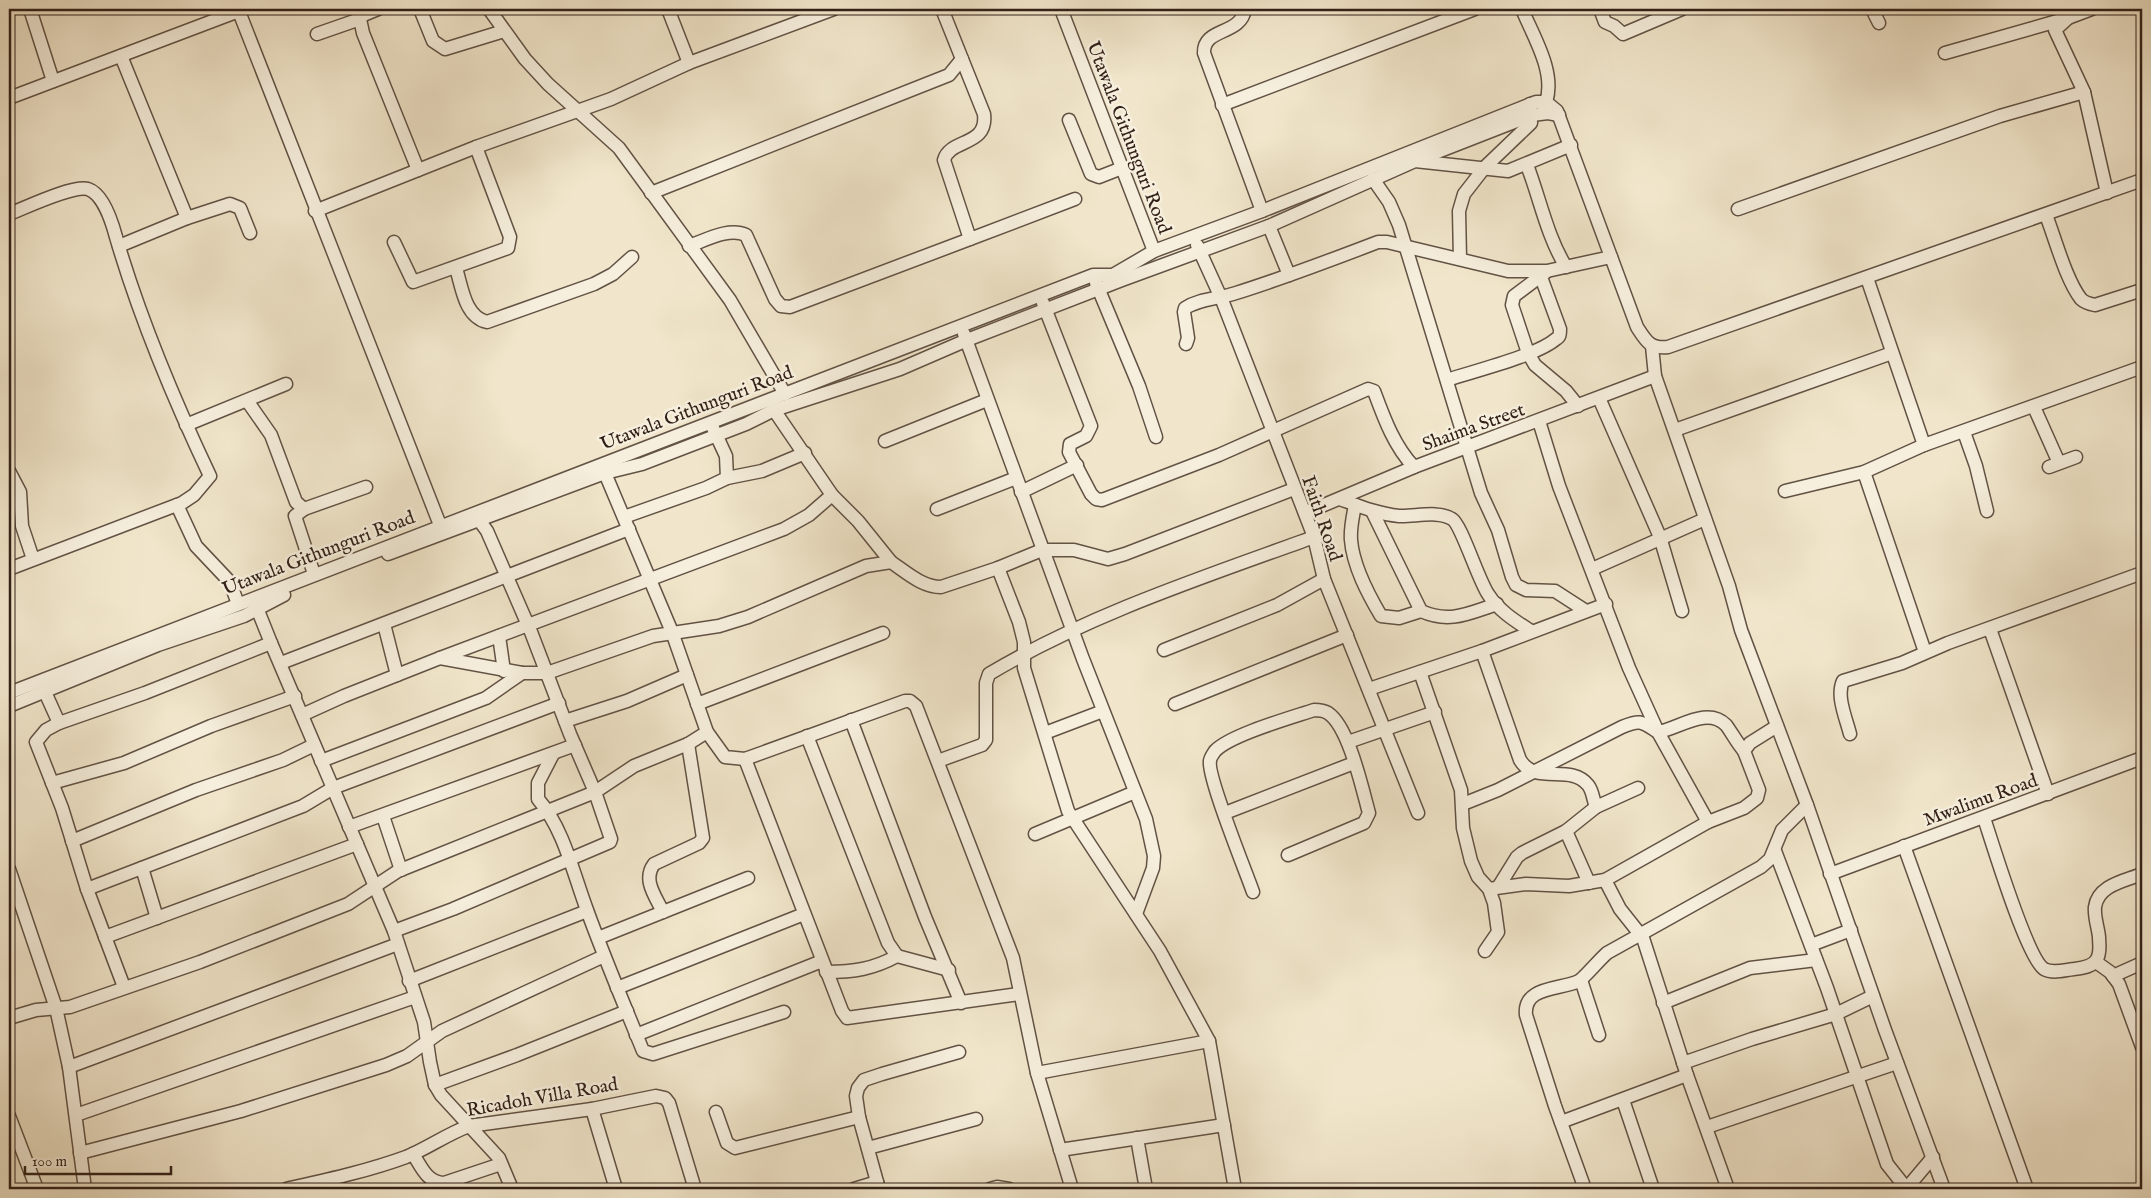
<svg xmlns="http://www.w3.org/2000/svg" width="2151" height="1198" font-family="'IM FELL English',serif">
<style>
.lines{fill:none;stroke-linecap:round;stroke-linejoin:round}
.minor-casing{stroke:#625245;stroke-width:15}
.minor{stroke:#f6efdd;stroke-width:12}
.labels{text-anchor:middle;stroke-width:5;stroke-linejoin:round;paint-order:stroke}
.street-label{font-size:19px;fill:#322018;stroke:#f6efdd}
</style>
<rect width="100%" height="100%" fill="#f1e6cb"/>
<filter id="stains"><feTurbulence type="fractalNoise" baseFrequency=".004" numOctaves="4"/><feColorMatrix values="0 0 0 0 .2 0 0 0 0 .09 0 0 0 0 .02 0 0 0 .5 -.17"/></filter>
<radialGradient id="worn" r=".72"><stop offset=".6" stop-color="#630" stop-opacity="0"/><stop offset="1" stop-color="#630" stop-opacity=".3"/></radialGradient>
<g class="lines">
<!-- minor casing -->
<g class="minor-casing">
<g id="minor">
<path d="M30 9 53 81"/>
<path d="M238 9 440 525"/>
<path d="M420 9 433 41 445 49 504 31"/>
<path d="M489 9 525 59 548 84 619 148 730 300 785 394"/>
<path d="M668 9 689 63"/>
<path d="M942 9 984 114C988 147 950 138 944 160L970 239 1075 199"/>
<path d="M1061 9 1154 251"/>
<path d="M1245 9C1241 36 1203 27 1204 53L1262 211"/>
<path d="M1522 9C1533 36 1556 72 1546 102"/>
<path d="M1600 9 1605 22 1614 26 1623 34 1682 9"/>
<path d="M1872 9 1879 23"/>
<path d="M2068 18 2055 30 2084 92 2107 193"/>
<path d="M360 19 363 33 418 170"/>
<path d="M317 34 360 19 361 16 378 9"/>
<path d="M1945 53 2068 18 2092 9"/>
<path d="M121 56 187 218"/>
<path d="M9 98 239 11"/>
<path d="M1222 105 1475 9"/>
<path d="M1069 120 1091 174 1099 177 1122 168"/>
<path d="M1417 160 1532 115 1548 113 1559 115"/>
<path d="M1527 165C1540 199 1547 236 1566 267"/>
<path d="M1373 179 1389 202 1399 225 1481 493 1498 530 1512 577 1516 585 1526 590 1555 591 1586 611"/>
<path d="M651 193 949 75 962 59"/>
<path d="M1738 209 2000 116 2084 92"/>
<path d="M315 211 476 147 611 99 689 63 834 9"/>
<path d="M9 214C25 208 72 185 88 189 103 194 112 222 116 237 140 319 174 400 210 476L194 495 182 503 9 569"/>
<path d="M2046 215C2055 238 2066 280 2081 299 2085 303 2090 304 2095 305L2142 290"/>
<path d="M1269 226 1289 275"/>
<path d="M394 242 413 282 508 248 510 237 476 147"/>
<path d="M1197 245 1222 300 1314 537 1324 579 1418 813"/>
<path d="M119 246 187 218 230 204 240 208 250 233"/>
<path d="M689 246C706 240 729 227 746 235L775 299 781 306 790 307 970 239"/>
<path d="M1460 259 1459 211 1464 194 1485 167 1531 123 1530 104"/>
<path d="M456 268C462 288 465 317 487 322L594 284 613 274 632 257"/>
<path d="M1546 272 1514 296 1512 305 1528 353 1535 365 1566 391 1578 406"/>
<path d="M1867 278 1924 445"/>
<path d="M1096 283 1139 386 1156 437"/>
<path d="M1043 303 1091 426 1086 436 1070 444 1069 452 1091 494 1096 499 1102 500 1219 455 1368 389 1374 391C1384 418 1394 446 1414 467"/>
<path d="M964 334 1083 659 1146 819 1154 856 1153 868 1136 914"/>
<path d="M1186 344 1188 338 1184 312 1185 308C1201 298 1218 299 1236 293 1284 278 1331 260 1378 242H1387L1508 271H1547L1611 257"/>
<path d="M1652 346 1655 376 1729 586 1741 630 1807 805 1885 1030 1944 1189"/>
<path d="M1447 380C1474 371 1536 356 1556 339 1560 337 1560 334 1560 329L1541 277"/>
<path d="M1599 398 1660 537 1682 611"/>
<path d="M248 402 271 435 296 502 304 509 295 516 314 574"/>
<path d="M2034 407 2059 463"/>
<path d="M774 410 832 495 858 521 891 562"/>
<path d="M1539 421 1559 486 1629 668 1658 732 1708 822"/>
<path d="M186 425 286 384"/>
<path d="M1675 430 1892 353"/>
<path d="M1964 432 1976 466 1987 511"/>
<path d="M885 441 987 400"/>
<path d="M602 466 672 632 707 732 725 757 745 759 905 701H910L916 706 1013 958 1037 1073 1072 1189"/>
<path d="M2049 467 2076 457"/>
<path d="M9 471 20 492 22 526 33 559"/>
<path d="M1864 472 1925 652"/>
<path d="M727 478 762 471 805 453"/>
<path d="M1785 491 1864 472 1924 445 2142 367"/>
<path d="M1021 492 1077 465"/>
<path d="M1340 499C1359 506 1378 514 1399 516 1414 517 1438 510 1452 519 1461 524 1478 579 1488 594 1498 610 1515 621 1531 631"/>
<path d="M177 505 196 546 230 582 238 604"/>
<path d="M1355 505C1353 516 1350 528 1351 540 1353 566 1368 594 1381 616L1399 618 1421 611"/>
<path d="M304 509 366 487"/>
<path d="M937 509 1016 478"/>
<path d="M1372 511 1421 611C1450 624 1469 613 1497 604"/>
<path d="M1305 513 1414 467 1655 376"/>
<path d="M624 517 706 488 727 478 726 456 713 428"/>
<path d="M388 554 605 473 642 464 746 424 774 410 900 369 967 340 1122 280 1269 226 1415 161 1508 171 1571 145"/>
<path d="M998 568 1019 622 1024 642V668L1068 811 1160 951 1209 1041 1235 1189"/>
<path d="M1592 569 1705 519"/>
<path d="M258 601 257 608 271 643 394 931 424 1022 430 1062 435 1085 441 1095 499 1158 512 1189"/>
<path d="M384 624 397 675"/>
<path d="M1990 629 2048 794"/>
<path d="M499 636 504 671"/>
<path d="M1164 650 1277 605 1324 579"/>
<path d="M1482 651 1520 760C1536 786 1570 763 1588 785 1593 791 1593 800 1596 807"/>
<path d="M440 658 522 673H547L653 636 719 626 748 617 866 566 891 562C906 572 922 587 941 587L998 568 1042 550H1074L1108 559 1125 554 1294 489"/>
<path d="M281 663 629 529"/>
<path d="M1420 672 1461 790 1463 828 1471 861 1478 877 1489 889 1494 903 1498 932 1485 951"/>
<path d="M1369 689 1482 651 1606 604"/>
<path d="M45 692 59 723 145 693 271 643"/>
<path d="M9 693 1093 275H1113L1154 251 1262 211 1536 102H1546L1557 111 1637 327C1646 341 1650 349 1668 347L2142 180"/>
<path d="M697 704 883 633"/>
<path d="M1175 704 1347 635"/>
<path d="M9 706 158 645 244 616 284 595"/>
<path d="M302 715 344 696 440 658 784 529 809 515 832 495"/>
<path d="M851 720 925 917 961 1003"/>
<path d="M565 721 627 701 687 675"/>
<path d="M59 723 46 730 36 742 62 808 87 889 124 987"/>
<path d="M1045 733 1103 711"/>
<path d="M1850 734C1846 718 1836 696 1843 681L1902 663 1948 643 2142 573"/>
<path d="M807 736 888 943 897 956"/>
<path d="M1348 742 1435 712"/>
<path d="M553 754 538 783V799C564 829 573 873 587 910 604 957 624 1004 643 1051L653 1054 784 1012"/>
<path d="M745 759 842 1011 847 1018 1019 994"/>
<path d="M321 761 486 698 522 673"/>
<path d="M938 761 982 745 986 740V683L989 674C1090 614 1204 577 1314 537"/>
<path d="M52 783 124 763 211 726 295 696"/>
<path d="M1463 804 1498 790 1622 727C1641 719 1642 722 1658 732 1678 729 1707 706 1726 725 1732 733 1737 743 1744 751"/>
<path d="M1225 813 1354 763"/>
<path d="M383 816 401 870"/>
<path d="M1984 818C1992 842 2027 958 2044 969 2053 974 2064 970 2074 969 2082 968 2093 967 2097 959 2101 952 2099 944 2099 937 2098 927 2094 917 2095 907 2098 885 2125 881 2142 874"/>
<path d="M349 827 575 745"/>
<path d="M1566 831 1589 883"/>
<path d="M1035 834 1135 792"/>
<path d="M72 841 196 790 283 760 314 745"/>
<path d="M1904 846 2027 1189"/>
<path d="M1775 851 1827 988 1887 1164 1906 1188"/>
<path d="M142 868 157 918"/>
<path d="M9 869 56 1008 69 1067 85 1189"/>
<path d="M1830 874 2142 758"/>
<path d="M1605 880 1620 909 1643 938 1687 1075 1728 1189"/>
<path d="M1499 886 1517 857 1522 853 1566 831 1596 807 1638 788"/>
<path d="M87 889 303 806 333 788 559 703"/>
<path d="M1489 889 1526 884 1569 886 1605 880 1708 822 1744 808 1757 798 1759 790 1744 751 1750 743 1777 726"/>
<path d="M1253 892C1246 872 1207 776 1210 761 1210 758 1213 754 1215 751 1230 735 1290 718 1314 710 1319 710 1323 710 1328 713 1349 727 1362 788 1369 813L1364 823 1288 855"/>
<path d="M663 912C656 897 642 880 654 864L699 843 703 838 688 744"/>
<path d="M394 931 453 909 610 842 611 839 595 792 570 734 531 632 487 531 476 516"/>
<path d="M105 937 357 844"/>
<path d="M598 938 748 878"/>
<path d="M1811 945 1851 930"/>
<path d="M2096 962 2110 972 2119 984 2142 1047"/>
<path d="M826 972C854 972 873 969 897 956L949 970"/>
<path d="M2113 976 2142 963"/>
<path d="M1581 980 1599 1035"/>
<path d="M409 981 587 911"/>
<path d="M617 988 804 914"/>
<path d="M1663 1003 1750 968 1816 960"/>
<path d="M9 1018 36 1010 70 1007 200 962 348 904 398 871 595 792 634 766 688 744 707 732"/>
<path d="M636 1035 822 961"/>
<path d="M1683 1063 1752 1039 1836 1014 1873 996"/>
<path d="M69 1067 398 944"/>
<path d="M1037 1073 1209 1041"/>
<path d="M435 1085 517 1055 627 1011"/>
<path d="M1623 1100 1653 1189"/>
<path d="M592 1109 616 1189"/>
<path d="M716 1112 727 1143 735 1148 859 1117"/>
<path d="M76 1115 415 997"/>
<path d="M9 1116 37 1189"/>
<path d="M1561 1122 1687 1075"/>
<path d="M1707 1127 1897 1063"/>
<path d="M1137 1138 1146 1189"/>
<path d="M868 1148 976 1119"/>
<path d="M1060 1150 1224 1125"/>
<path d="M80 1153 241 1111 386 1065 407 1056 442 1031 604 956"/>
<path d="M413 1154C421 1166 427 1183 444 1183L501 1164"/>
<path d="M286 1189C326 1180 368 1171 406 1157 428 1148 447 1134 469 1126L592 1109 656 1096 665 1098 669 1103 695 1189"/>
<path d="M854 1189 877 1182"/>
<path d="M879 1189 859 1117 856 1096 858 1088 864 1080 882 1074 959 1052"/>
<path d="M990 1189 997 1187 1009 1189"/>
<path d="M1585 1189 1555 1106 1526 1015C1523 986 1560 990 1579 981 1584 978 1600 959 1607 953L1761 867 1770 859 1782 830 1807 805"/>
<path d="M1906 1189 1933 1157"/>
</g>
</g>
<!-- minor -->
<use href="#minor" class="minor"/>
</g>
<g class="labels">
<!-- street labels -->
<g class="street-label">
<text transform="translate(1130 137) rotate(69)" y="7">Utawala Githunguri Road</text>
<text transform="translate(696 407) rotate(-21)" y="7">Utawala Githunguri Road</text>
<text transform="translate(1473 426) rotate(-20)" y="7">Shaima Street</text>
<text transform="translate(1323 518) rotate(71)" y="7">Faith Road</text>
<text transform="translate(318 552) rotate(-21)" y="7">Utawala Githunguri Road</text>
<text transform="translate(1980 799) rotate(-20)" y="7">Mwalimu Road</text>
<text transform="translate(542 1096) rotate(-10)" y="7">Ricadoh Villa Road</text>
</g>
</g>
<!-- margin -->
<rect width="2151" height="1198" fill="none" stroke="#f1e6cb" stroke-width="30"/>
<rect x="10" y="10" width="2131" height="1178" fill="none" stroke="#322018" stroke-width="2.5"/>
<rect x="15" y="15" width="2121" height="1168" fill="none" stroke="#322018"/>
<!-- scale -->
<path d="M25 1166v8h146v-8" fill="none" stroke="#322018" stroke-width="2.5"/>
<text x="32" y="1166" font-size="15" fill="#322018" stroke="#f6efdd" stroke-width="4" paint-order="stroke">100 m</text>
<rect width="100%" height="100%" filter="url(#stains)"/>
<rect width="100%" height="100%" fill="url(#worn)"/>
</svg>
